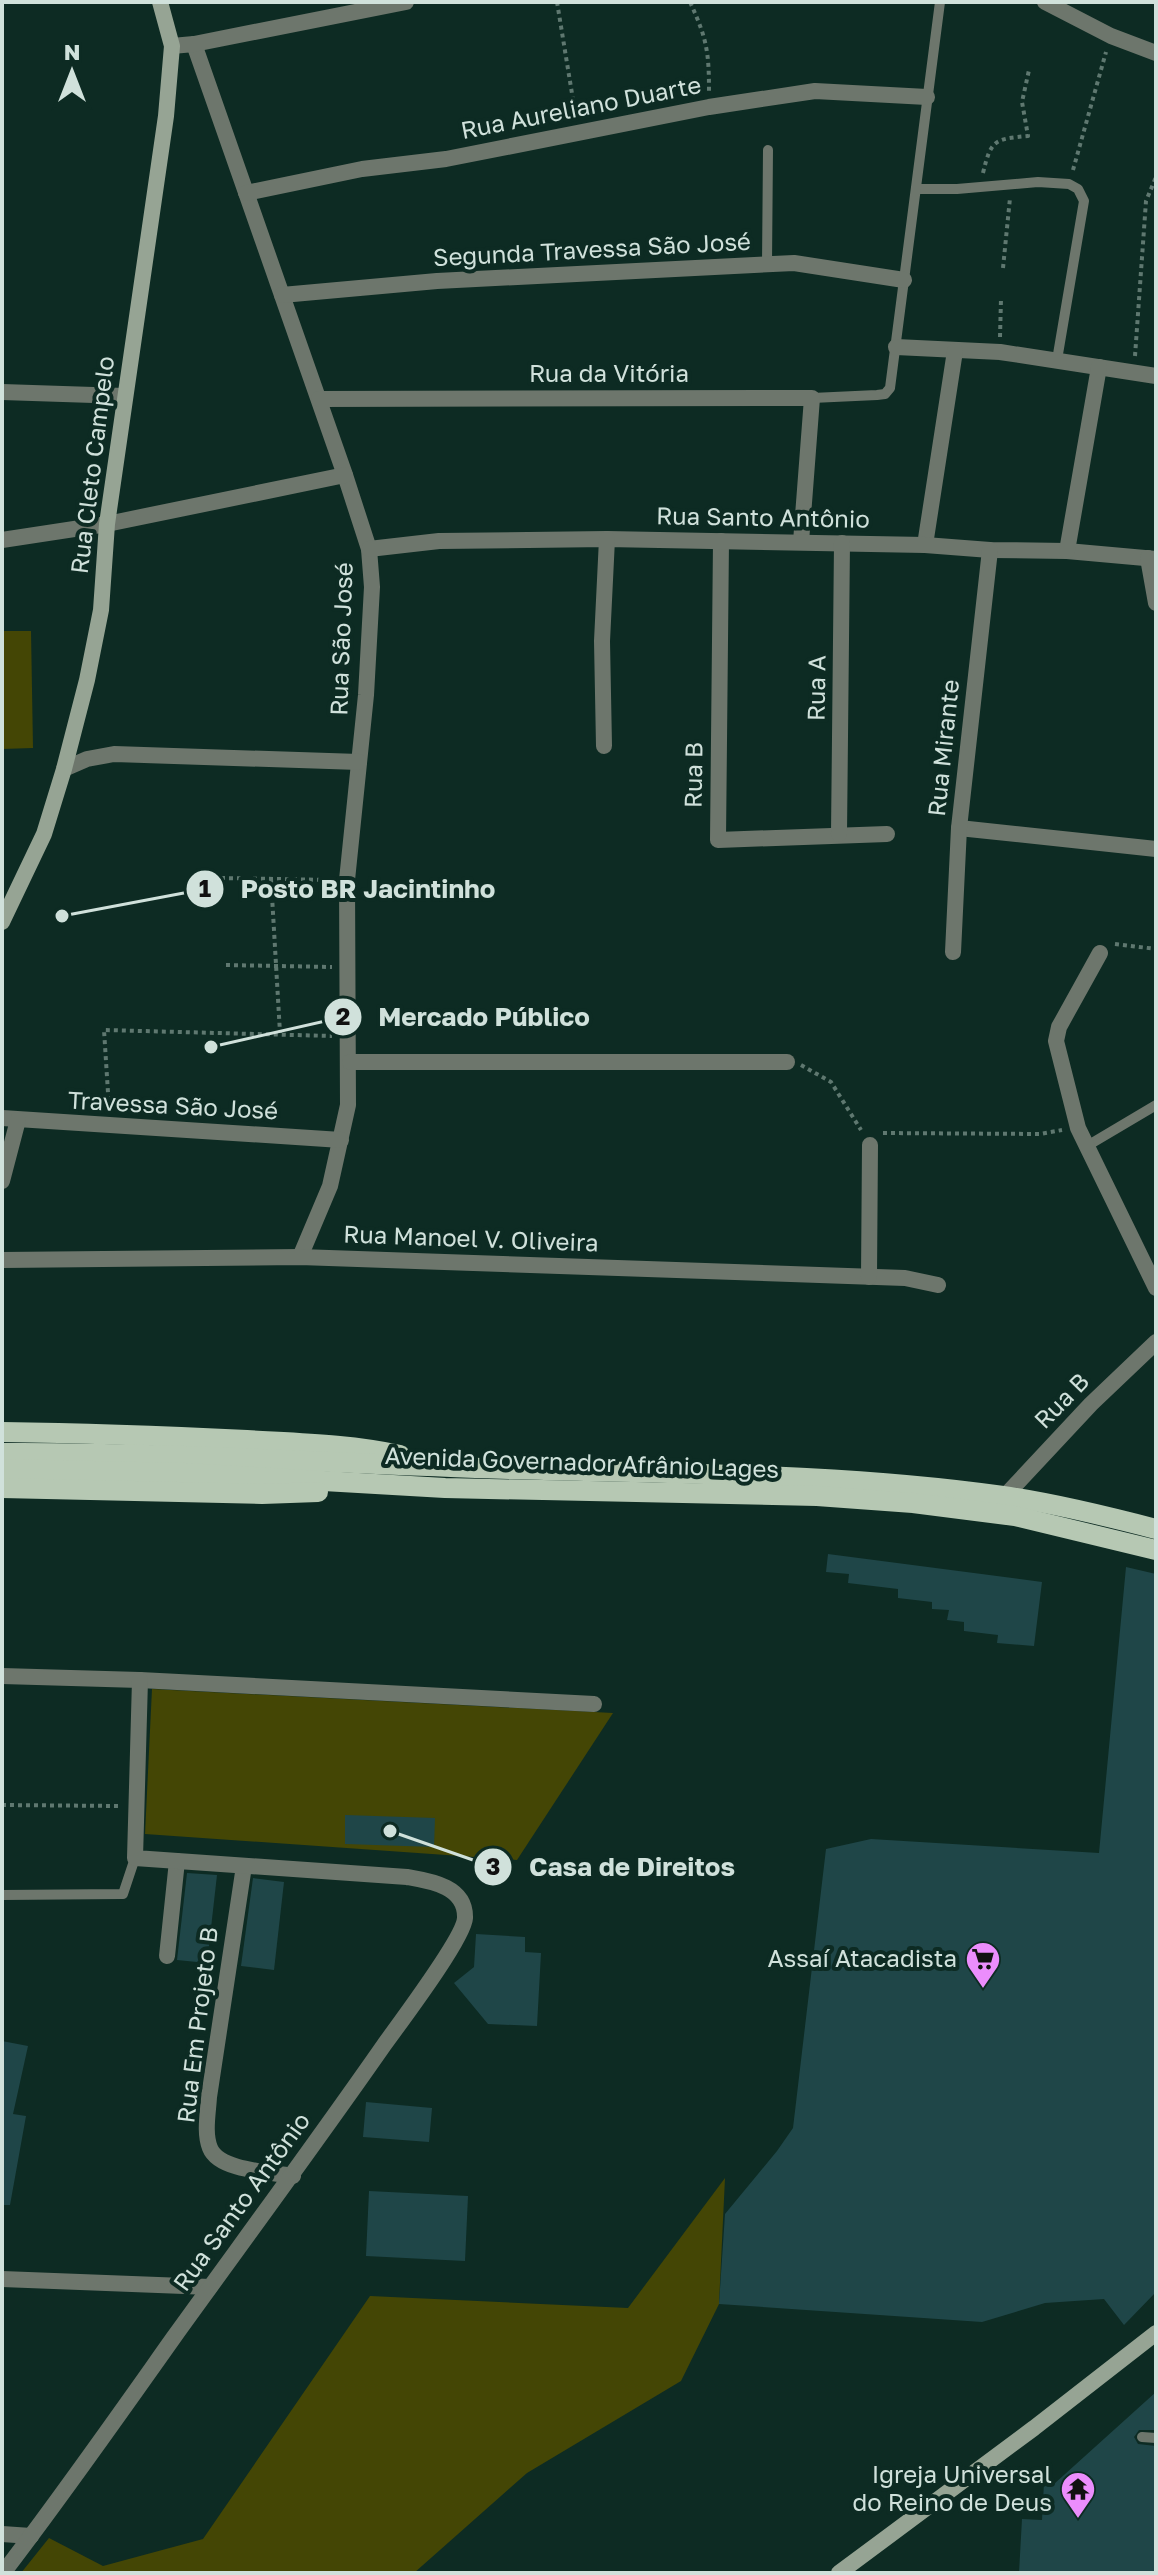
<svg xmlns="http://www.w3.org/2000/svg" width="1158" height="2575" font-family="'Golos Text',sans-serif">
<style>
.green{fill:#444605}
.building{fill:#1f4648}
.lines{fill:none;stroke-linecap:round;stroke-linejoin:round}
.path{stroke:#5f7870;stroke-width:4;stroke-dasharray:4 4;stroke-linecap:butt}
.lane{stroke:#6d766c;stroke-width:10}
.street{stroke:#6d766c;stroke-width:16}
.secondary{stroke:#96a494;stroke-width:16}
.primary{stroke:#b6c8b3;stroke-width:20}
.labels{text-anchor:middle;stroke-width:8;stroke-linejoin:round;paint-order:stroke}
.street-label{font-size:24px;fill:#d0e1db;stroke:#0d2b23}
.poi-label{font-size:24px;fill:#d0e1db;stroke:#0d2b23;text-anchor:end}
.leader{fill:none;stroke:#d0e1db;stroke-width:3}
.callout-dot{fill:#d0e1db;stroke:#0d2b23;stroke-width:3}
.mark-label{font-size:24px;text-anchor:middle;font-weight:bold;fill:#111}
.callout-label{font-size:26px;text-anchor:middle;font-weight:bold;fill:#d0e1db;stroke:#0d2b23;stroke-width:8;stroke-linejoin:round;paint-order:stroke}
</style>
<rect width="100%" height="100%" fill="#0d2b23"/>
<!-- green -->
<g class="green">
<path d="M2 631H31L33 748 2 749Z"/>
<path d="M152 1689 613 1713 517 1860 145 1834Z"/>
<path d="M725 2178 719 2304 681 2381 527 2473 414 2573H21L49 2538 103 2566 203 2539 370 2296 628 2308Z"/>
</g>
<!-- building -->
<g class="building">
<path d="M828 1554 1042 1582 1034 1646 997 1643 998 1635 964 1631V1622L947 1620 949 1610 932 1609V1602L898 1598V1589L848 1583 849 1574 826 1572Z"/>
<path d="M1126 1567 1156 1574V2292L1124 2325 1104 2299 1045 2303 982 2322 719 2304 725 2214 777 2151 793 2128 826 1849 871 1839 1099 1853Z"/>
<path d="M345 1815 435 1818 434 1847 345 1844Z"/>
<path d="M187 1873 217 1875 207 1963 177 1960Z"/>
<path d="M253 1878 284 1882 274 1970 241 1966Z"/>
<path d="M476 1934 525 1937V1952L541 1953 537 2026 488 2024 454 1983 474 1967Z"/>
<path d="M2 2041 28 2046 13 2114 26 2116 10 2205H2Z"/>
<path d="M366 2102 432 2108 429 2142 363 2137Z"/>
<path d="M369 2191 468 2196 465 2261 366 2256Z"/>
<path d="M1156 2392V2430H1139L1134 2437 1138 2444 1156 2446V2573H1019L1022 2519 1042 2520 1044 2483 1054 2484Z"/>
</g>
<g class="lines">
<!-- path -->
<g class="path">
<path d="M557 2 576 118"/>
<path d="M690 2C707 39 709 52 709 92"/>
<path d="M1073 170 1106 52"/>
<path d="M983 173C991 140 994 139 1028 136L1022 102 1029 70"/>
<path d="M1003 268 1010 198"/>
<path d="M1000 337 1001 299"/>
<path d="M1135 356 1146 201 1156 177"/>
<path d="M221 878 332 880"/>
<path d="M271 879 280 1033"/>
<path d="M1115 944 1156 949"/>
<path d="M226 965 332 967"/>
<path d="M801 1065 831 1082 861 1130"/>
<path d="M109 1108 104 1030 332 1036"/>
<path d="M883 1133 1040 1134 1062 1130"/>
<path d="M2 1805 120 1806"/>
</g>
<!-- lane -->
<g class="lane">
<path d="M916 189H957L1038 182 1069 184 1078 189 1084 201 1057 360"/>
<path d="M767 264 768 150"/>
<path d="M812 398 877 395 885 394 890 388 940 2"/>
<path d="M1087 1146 1156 1105"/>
<path d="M2 1895 123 1894 135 1858"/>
<path d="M1142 2437 1156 2438"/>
</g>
<!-- street -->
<g class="street">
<path d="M1045 2 1111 36 1156 53"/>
<path d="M194 44 345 475 369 549 372 587 366 695 347 880 348 1105 330 1186 300 1257"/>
<path d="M172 46 194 44 406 2"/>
<path d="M246 193 362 169 446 159 709 107 815 91 927 97"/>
<path d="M282 295 437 281 794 263 904 280"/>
<path d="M896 347 1000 352 1156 376"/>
<path d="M2 392 124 396"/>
<path d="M319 399 812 398 801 542"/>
<path d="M2 540 107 524 345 475"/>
<path d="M721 541 718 840 887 834"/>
<path d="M925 545 955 351"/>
<path d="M369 549 439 541 607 539 925 545 990 550 1067 551 1156 559"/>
<path d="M1067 551 1099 367"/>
<path d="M1148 558 1156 603"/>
<path d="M604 746 602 641 607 539"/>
<path d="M64 769 87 759 114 754 359 762"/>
<path d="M959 828 1156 849"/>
<path d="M839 834 842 543"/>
<path d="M953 952 959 828 990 550"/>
<path d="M1100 953 1059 1027 1056 1041 1078 1128 1156 1288"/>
<path d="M350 1062H787"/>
<path d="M2 1118 341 1140"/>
<path d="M2 1181 18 1120"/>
<path d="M2 1260 300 1257 905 1278 938 1285"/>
<path d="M869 1277 870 1145"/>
<path d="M1005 1496 1091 1404 1156 1342"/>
<path d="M2 1676 140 1680 594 1704"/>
<path d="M244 1866 209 2097C208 2114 204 2133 210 2148 219 2171 271 2172 293 2176"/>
<path d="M167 1956 177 1861"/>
<path d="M2 2279 210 2287"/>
<path d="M2 2534 31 2536"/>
<path d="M3 2573C62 2496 118 2416 174 2337 244 2240 315 2144 384 2045 399 2024 464 1938 465 1918 466 1886 430 1881 407 1877L135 1858 140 1680"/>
</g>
<!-- secondary -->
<g class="secondary">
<path d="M2 922 44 834 64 769 87 680 101 610 107 524 166 116 172 46 160 2"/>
<path d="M839 2573 1034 2428 1156 2333"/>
</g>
<!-- primary -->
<g class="primary">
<path d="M2 1432C84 1433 166 1436 247 1440 298 1443 350 1444 400 1455"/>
<path d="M2 1453C171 1452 340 1464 509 1469 673 1474 840 1473 1003 1496 1054 1503 1106 1516 1156 1529"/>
<path d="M2 1469 185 1473 445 1488 817 1496 913 1503 1015 1516 1156 1550"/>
<path d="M2 1488 262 1494 318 1492"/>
</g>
</g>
<!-- icons -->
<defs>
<g id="supermarket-pin" transform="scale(1.8)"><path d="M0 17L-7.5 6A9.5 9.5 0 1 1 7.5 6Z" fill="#eb8dfc" stroke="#0d2b23"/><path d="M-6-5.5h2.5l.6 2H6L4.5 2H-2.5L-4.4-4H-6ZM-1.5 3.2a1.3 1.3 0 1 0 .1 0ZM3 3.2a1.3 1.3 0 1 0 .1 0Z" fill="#111"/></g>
<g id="temple-pin" transform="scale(1.8)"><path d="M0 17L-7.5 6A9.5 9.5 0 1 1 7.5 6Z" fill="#eb8dfc" stroke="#0d2b23"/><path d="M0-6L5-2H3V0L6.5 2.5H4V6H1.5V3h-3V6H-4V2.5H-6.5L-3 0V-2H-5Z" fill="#111"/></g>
</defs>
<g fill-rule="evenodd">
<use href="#supermarket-pin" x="983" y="1959"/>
<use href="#temple-pin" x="1078" y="2489"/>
</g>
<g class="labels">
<!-- street labels -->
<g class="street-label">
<text transform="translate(581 108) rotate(-11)" y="8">Rua Aureliano Duarte</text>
<text transform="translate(592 250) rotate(-3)" y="8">Segunda Travessa São José</text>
<text x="609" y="382">Rua da Vitória</text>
<text transform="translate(93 465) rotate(-83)" y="8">Rua Cleto Campelo</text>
<text transform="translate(763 518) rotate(1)" y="8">Rua Santo Antônio</text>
<text transform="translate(342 639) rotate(-88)" y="8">Rua São José</text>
<text transform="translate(817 688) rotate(-89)" y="8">Rua A</text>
<text transform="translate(944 748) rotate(-84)" y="8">Rua Mirante</text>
<text transform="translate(694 775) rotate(-89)" y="8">Rua B</text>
<text transform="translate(173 1106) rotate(3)" y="8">Travessa São José</text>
<text transform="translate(471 1239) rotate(2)" y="8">Rua Manoel V. Oliveira</text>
<text transform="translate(1062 1401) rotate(-46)" y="8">Rua B</text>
<text transform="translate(582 1463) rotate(2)" y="8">Avenida Governador Afrânio Lages</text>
<text transform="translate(198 2025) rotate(-83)" y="8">Rua Em Projeto B</text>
<text transform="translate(242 2202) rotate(-54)" y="8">Rua Santo Antônio</text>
</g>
<!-- poi labels -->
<g class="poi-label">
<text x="957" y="1967">Assaí Atacadista</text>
<text x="1052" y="2483">Igreja Universal<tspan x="1052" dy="28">do Reino de Deus</tspan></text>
</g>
</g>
<!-- callouts -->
<path class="leader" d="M62 916L205 889M211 1047L343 1017M390 1831L493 1867"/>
<g class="callout-dot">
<circle cx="62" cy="916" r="8"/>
<circle cx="211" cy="1047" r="8"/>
<circle cx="390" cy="1831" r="8"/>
<circle cx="205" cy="889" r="20"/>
<circle cx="343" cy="1017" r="20"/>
<circle cx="493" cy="1867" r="20"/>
</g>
<g class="mark-label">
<text x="205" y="897">1</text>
<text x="343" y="1025">2</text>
<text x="493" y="1875">3</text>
</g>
<g class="callout-label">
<text x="368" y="898">Posto BR Jacintinho</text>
<text x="484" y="1026">Mercado Público</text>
<text x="632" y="1876">Casa de Direitos</text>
</g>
<!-- border -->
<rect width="1158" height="2575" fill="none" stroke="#d0e1db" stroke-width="8"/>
<!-- north arrow -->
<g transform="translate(72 72)" stroke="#0d2b23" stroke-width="6" paint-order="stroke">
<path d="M0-6L14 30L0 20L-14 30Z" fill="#d0e1db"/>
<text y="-12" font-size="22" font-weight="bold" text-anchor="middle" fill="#d0e1db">N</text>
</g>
</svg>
